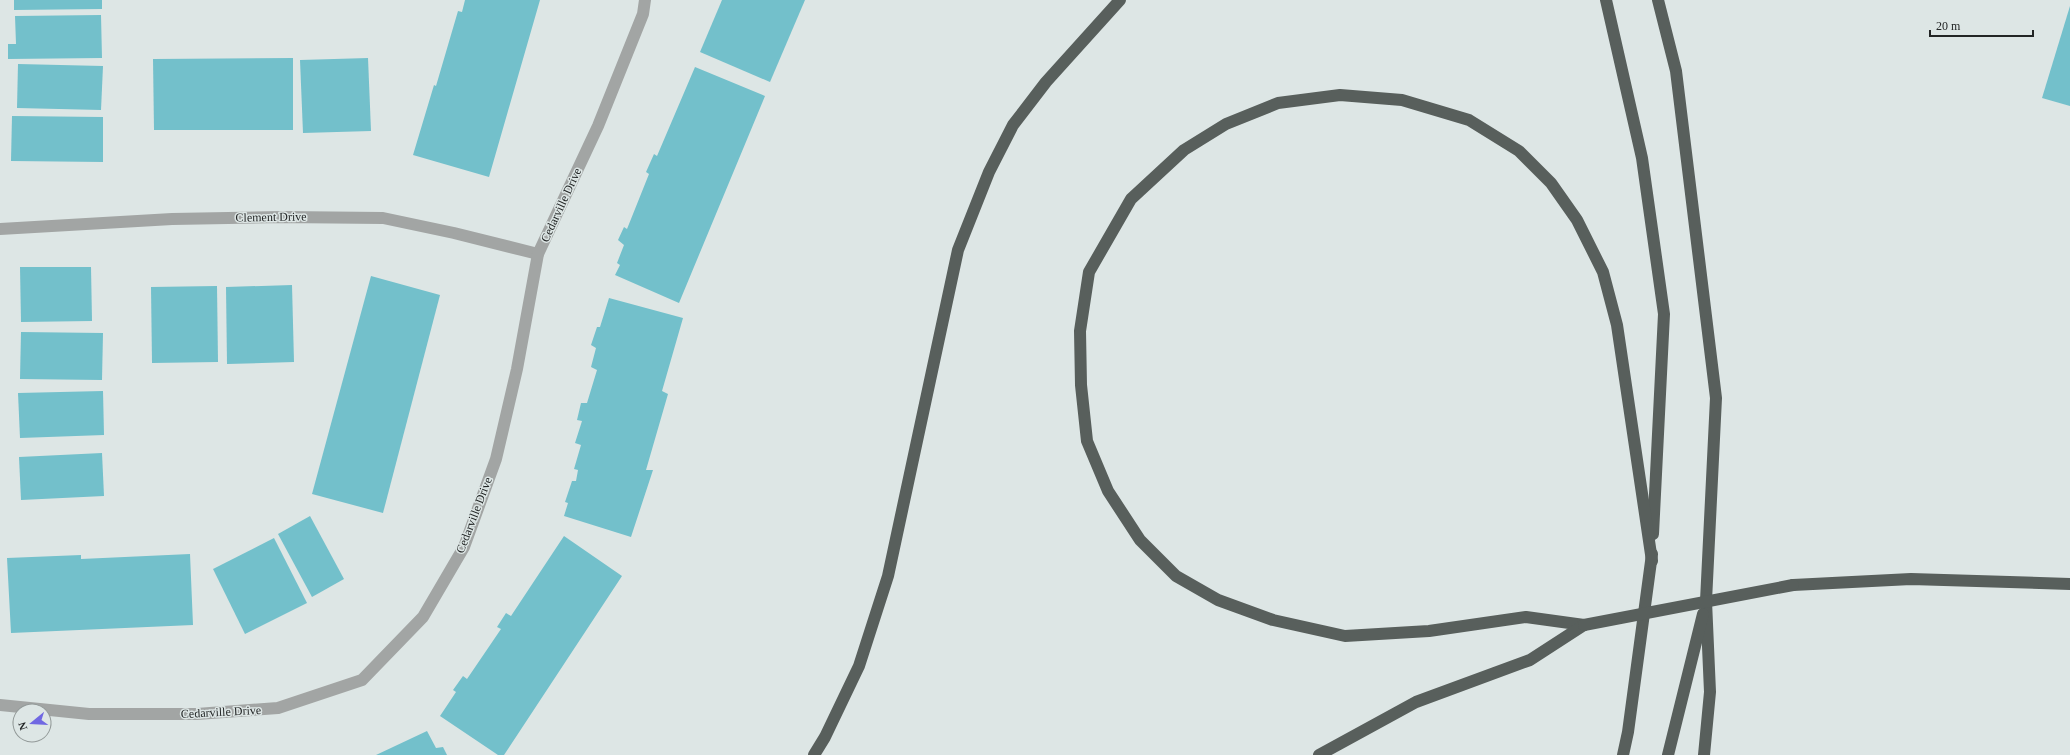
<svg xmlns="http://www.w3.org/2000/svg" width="2070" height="755" font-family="Georgia,serif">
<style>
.building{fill:#73c0cb}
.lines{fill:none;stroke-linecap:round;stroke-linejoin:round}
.street{stroke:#a2a5a4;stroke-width:12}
.highway{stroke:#585f5c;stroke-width:12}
.highway-bridge{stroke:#585f5c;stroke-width:12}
.labels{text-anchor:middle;stroke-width:3;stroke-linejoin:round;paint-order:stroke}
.street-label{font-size:12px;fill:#222525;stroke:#dde6e5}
</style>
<rect width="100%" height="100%" fill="#dde6e5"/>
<!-- building -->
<g class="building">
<path d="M14 0H102V9L14 10Z"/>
<path d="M465 0H540L489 177 413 155 434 85 436 86 458 11 462 12Z"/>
<path d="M722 0H805L770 82 700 52Z"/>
<path d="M2070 6V106L2042 98Z"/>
<path d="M101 15 102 58 8 59V44H16L15 16Z"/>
<path d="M293 58V130H154L153 59Z"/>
<path d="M368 58 371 131 303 133 300 60Z"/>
<path d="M18 64 103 66 101 110 17 108Z"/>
<path d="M695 67 765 96 679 303 615 275 620 265 617 263 624 245 618 240 624 227 627 229 649 174 646 172 654 154 657 156Z"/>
<path d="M12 116 103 117V162L11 161Z"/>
<path d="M20 267H91L92 321 21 322Z"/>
<path d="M371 276 440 295 383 513 312 494Z"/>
<path d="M292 285 294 362 227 364 226 287Z"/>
<path d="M217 286 218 362 152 363 151 287Z"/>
<path d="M609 298 683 318 662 391 668 394 646 470H653L631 537 564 516 568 503 565 502 572 481H576L578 470 574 469 581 445 575 443 582 421 577 420 581 403H587L597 370 591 367 596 348 591 345 597 327H600Z"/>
<path d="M21 332 103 333 102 380 20 379Z"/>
<path d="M103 391 104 435 20 438 18 393Z"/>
<path d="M102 453 104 496 21 500 19 457Z"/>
<path d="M310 516 344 579 312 597 278 534Z"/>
<path d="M564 536 622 576 504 755H498L440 716 456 692 453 690 463 676 467 679 501 629 497 627 506 613 511 616Z"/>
<path d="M274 538 307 603 245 634 213 569Z"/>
<path d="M190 554 193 625 11 633 7 558 81 555V559Z"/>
<path d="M427 731 436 748 443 747 447 755H376Z"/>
</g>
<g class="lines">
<!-- street -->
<g class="street">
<path d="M0 229 172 219 282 217 383 218 454 233 538 254"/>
<path d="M0 705 89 714H197L278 708 362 680 423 617 464 547 496 459 517 369 538 254 598 126 643 14 645 0"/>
</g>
<!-- highway -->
<g class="highway">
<path d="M1606 0 1642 158 1664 314 1653 534"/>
<path d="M1658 0 1676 71 1716 398 1706 601 1710 692 1704 755"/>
<path d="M1793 585 1911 579 2070 584"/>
<path d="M1584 625 1526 617 1429 631 1345 636 1273 620 1218 600 1176 576 1140 540 1108 491 1087 441 1081 385 1080 331 1089 272 1131 199 1184 150 1226 124 1278 103 1340 95 1402 100 1469 120 1519 151 1551 183 1577 220 1603 272 1617 325 1652 561"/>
<path d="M814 755 825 737 859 666 888 576 958 250 989 172 1013 125 1046 82 1120 0"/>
<path d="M1319 755 1416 702 1530 660 1584 625"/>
<path d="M1623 755 1628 732 1652 554"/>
<path d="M1668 755 1703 614"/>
</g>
<!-- highway-bridge -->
<path class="highway-bridge" d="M1584 625 1793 585"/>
</g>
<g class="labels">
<!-- street labels -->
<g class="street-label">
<text transform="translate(561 205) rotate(-65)" y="4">Cedarville Drive</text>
<text transform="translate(271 217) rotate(-1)" y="4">Clement Drive</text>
<text transform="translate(474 515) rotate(-69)" y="4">Cedarville Drive</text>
<text transform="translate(221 712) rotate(-3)" y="4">Cedarville Drive</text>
</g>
</g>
<!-- north arrow -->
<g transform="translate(32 723) rotate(252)"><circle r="19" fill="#dde6e5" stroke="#929998"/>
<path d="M0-3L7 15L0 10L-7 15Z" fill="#7068e2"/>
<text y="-6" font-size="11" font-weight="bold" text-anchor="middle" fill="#222525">N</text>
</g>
<!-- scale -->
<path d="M1930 30v6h103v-6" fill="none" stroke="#222525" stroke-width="2"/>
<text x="1936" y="30" font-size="12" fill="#222525" stroke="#dde6e5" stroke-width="3" paint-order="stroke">20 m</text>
</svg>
